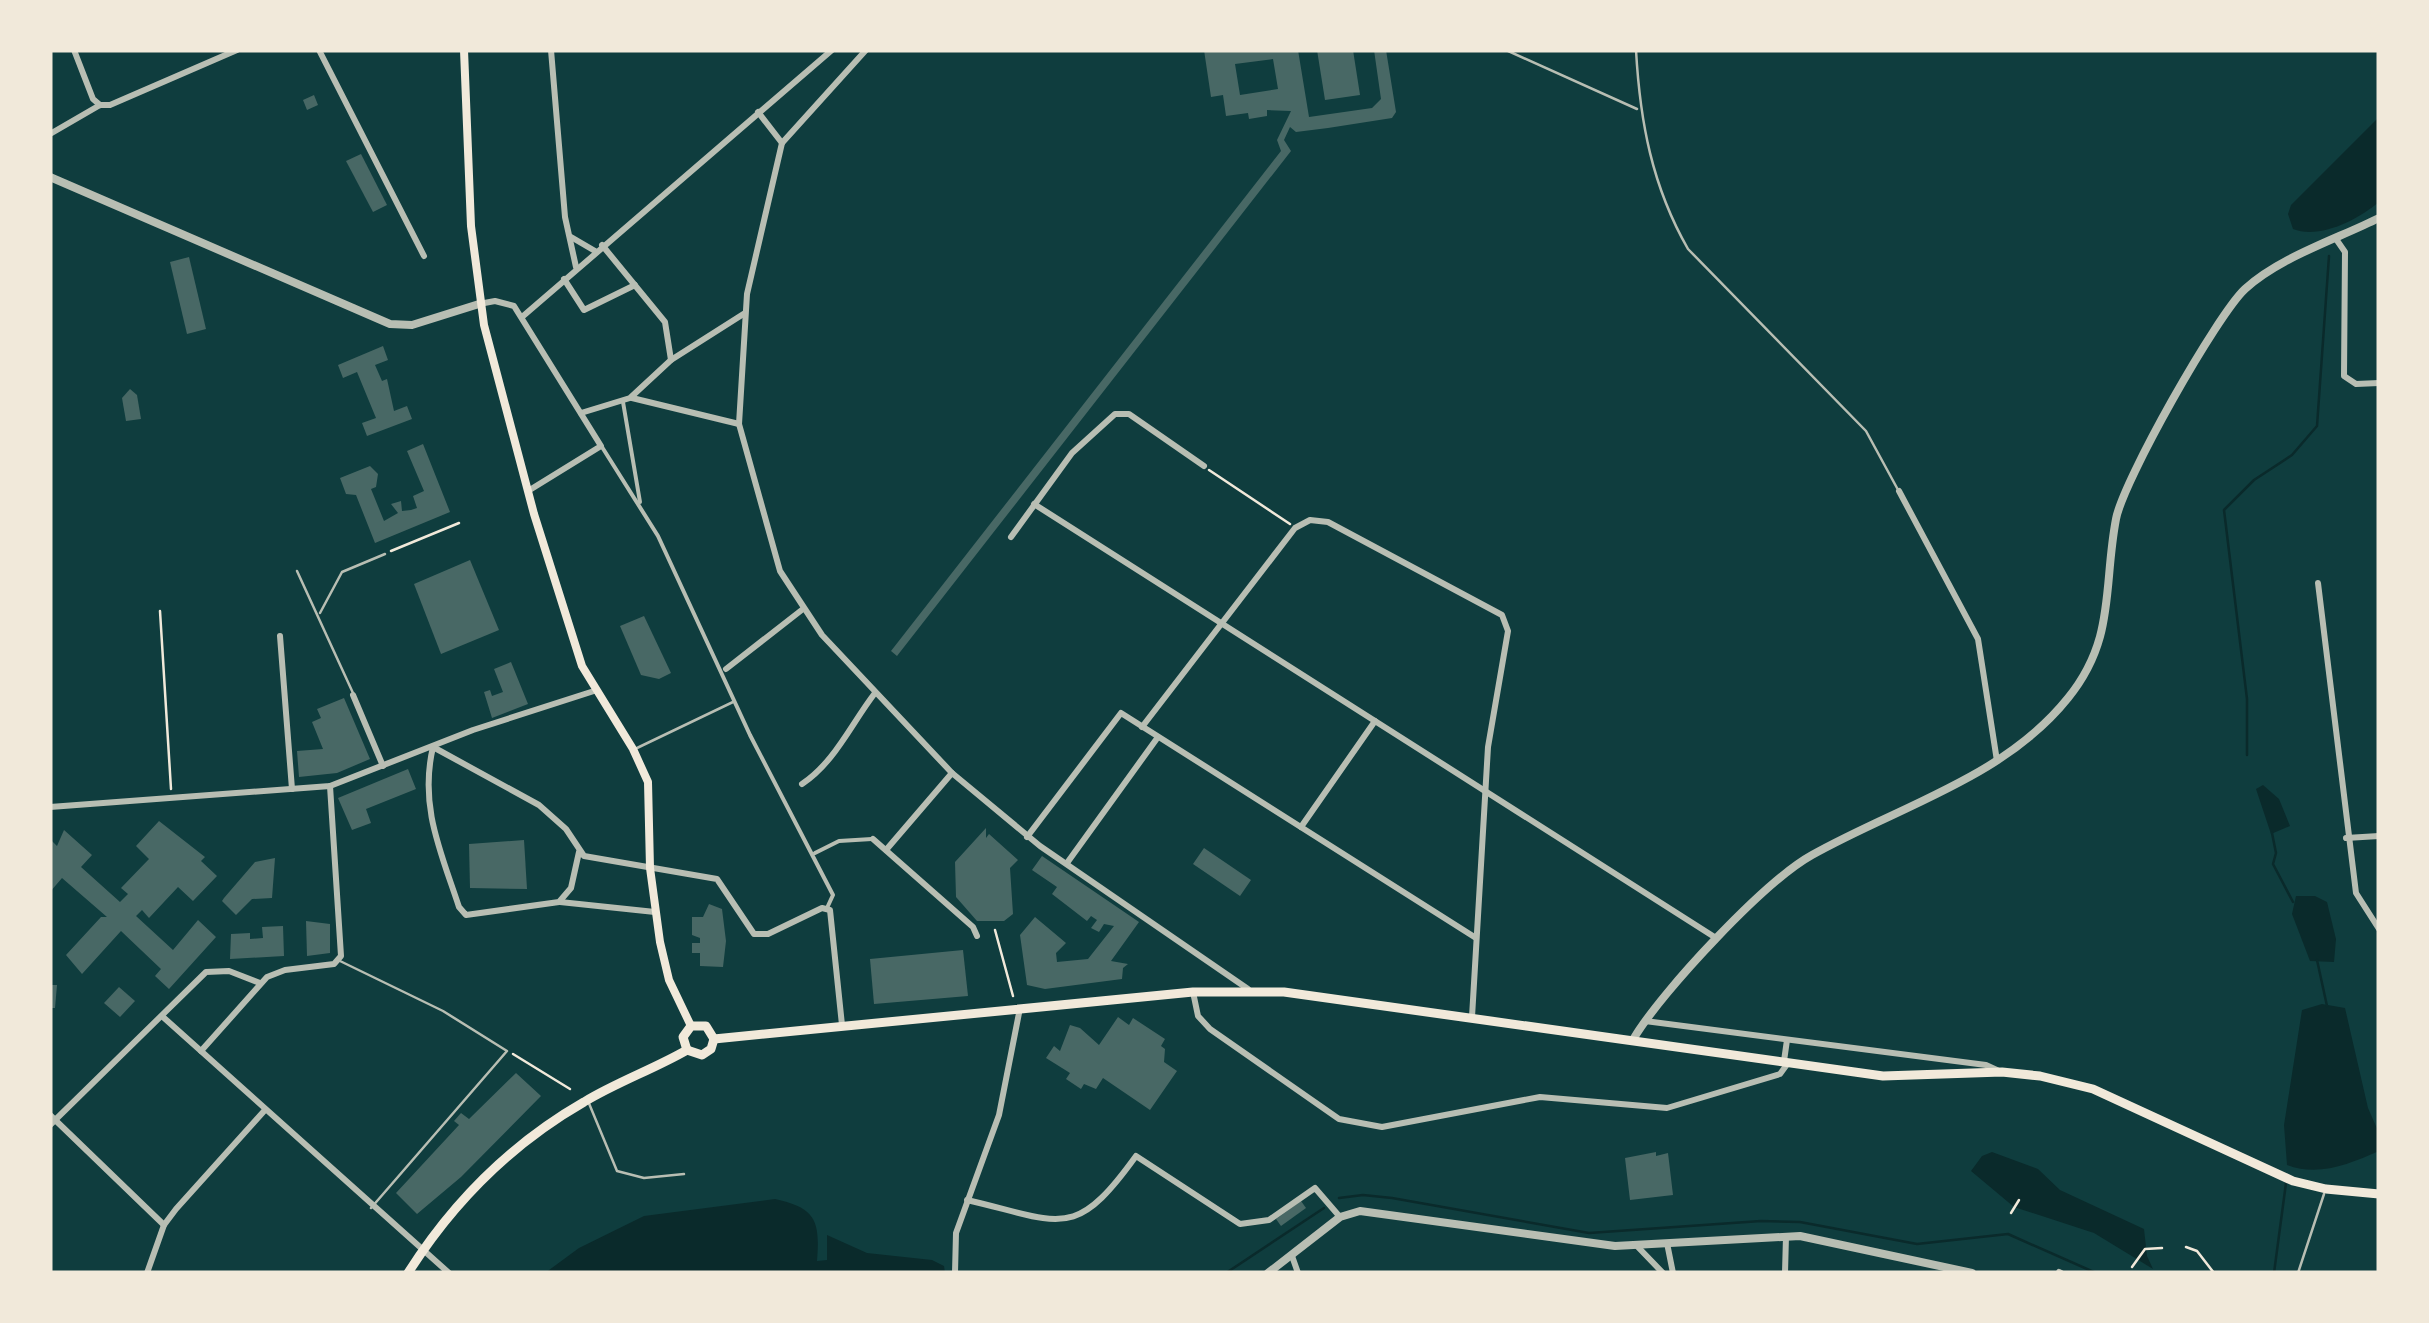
<svg xmlns="http://www.w3.org/2000/svg" width="2429" height="1323" font-family="'Libre Baskerville',serif">
<style>
.water{fill:#0a2a2b}
.lines{fill:none;stroke-linecap:round;stroke-linejoin:round}
.stream{stroke:#0a2a2b;stroke-width:2.5}
.building{fill:#486865;fill-rule:evenodd}
.path{stroke:#f1e9da;stroke-width:2.5}
.service{stroke:#b8beb3;stroke-width:2.5}
.pedestrian{stroke:#b8beb3;stroke-width:4}
.minor{stroke:#b8beb3;stroke-width:6}
.tertiary{stroke:#b8beb3;stroke-width:8}
.secondary{stroke:#f1e9da;stroke-width:8}
.primary{stroke:#f1e9da;stroke-width:9}
</style>
<rect width="100%" height="100%" fill="#0f3d3e"/>
<!-- water -->
<g class="water">
<path d="M2379 117V202C2359 219 2319 240 2293 229L2288 214 2291 205Z"/>
<path d="M2263 785 2279 799 2290 826 2271 834 2256 789Z"/>
<path d="M2296 896H2315L2327 902 2336 939 2334 962 2310 961 2292 914Z"/>
<path d="M2322 1004 2345 1008 2368 1108 2379 1133V1151C2349 1164 2319 1177 2287 1165L2284 1125 2302 1010Z"/>
<path d="M1992 1152 2038 1169 2060 1190 2144 1229 2147 1256 2153 1269 2094 1233 2014 1207 1971 1171 1982 1156Z"/>
<path d="M775 1199C817 1208 820 1222 817 1261L827 1260V1235L867 1253 932 1260 944 1266 945 1273H545L579 1248 644 1216Z"/>
</g>
<g class="lines">
<!-- stream -->
<g class="stream">
<path d="M2247 755V699L2224 510 2254 480 2292 455 2317 426 2329 256"/>
<path d="M2272 833 2276 853 2273 864 2293 902"/>
<path d="M2317 960 2327 1006"/>
<path d="M1339 1198 1363 1195 1392 1198 1589 1233 1761 1221 1800 1222 1917 1244 2008 1234 2096 1273"/>
<path d="M1226 1273 1324 1208"/>
<path d="M2274 1273 2286 1183"/>
</g>
</g>
<!-- building -->
<g class="building">
<path d="M1204 50H1298L1309 117 1372 108 1381 99 1374 50H1386L1396 112 1392 118 1328 128 1296 132 1290 127 1284 140 1291 151 897 656 891 651 1281 151 1277 140 1291 111 1267 110V116L1249 119 1248 113 1226 116 1223 95 1211 97ZM1273 59 1278 89 1240 95 1235 64Z"/>
<path d="M1317 50H1353L1360 95 1325 100Z"/>
<path d="M314 95 318 105 307 110 303 100Z"/>
<path d="M361 154 387 205 373 212 346 161Z"/>
<path d="M189 257 206 329 187 334 170 262Z"/>
<path d="M383 346 388 360 375 365 382 381 387 379 394 411 407 406 412 419 367 436 362 423 376 418 357 372 343 378 338 365Z"/>
<path d="M130 389 137 395 141 419 126 421 122 398Z"/>
<path d="M423 444 450 512 375 543 356 495 346 494 340 478 370 466 378 474 376 487 371 489 384 521 398 513 391 504 401 501 402 511 411 510 417 508 413 496 424 491 407 451Z"/>
<path d="M470 560 499 630 441 654 414 584Z"/>
<path d="M644 616 671 673 659 679 641 675 620 626Z"/>
<path d="M511 662 528 704 492 718 484 692 490 690 492 696 503 692 494 669Z"/>
<path d="M344 698 370 759 337 773 299 777 297 751 323 749 312 722 321 718 317 709Z"/>
<path d="M408 769 416 789 366 809 371 823 352 830 338 798Z"/>
<path d="M159 821 205 857 201 861 217 876 193 901 178 887 149 918 142 910 136 916 173 950 198 920 216 937 169 989 155 976 161 969 121 931 82 974 66 955 101 917H107L62 878 50 892V839L57 846 64 830 92 855 81 867 120 902 128 894 121 888 149 859 136 846Z"/>
<path d="M986 828V838L989 834 1018 860 1010 868 1013 914 1004 921H977L956 897 955 862Z"/>
<path d="M524 840 527 889 470 888 469 844Z"/>
<path d="M1204 848 1251 880 1240 896 1193 864Z"/>
<path d="M1042 856 1139 922 1111 961 1128 964 1123 968 1122 979 1045 989 1027 985 1020 935 1035 917 1066 943 1056 953 1057 962 1088 959 1114 926 1104 924 1099 932 1091 928 1097 920 1091 916 1087 921 1052 894 1057 887 1032 870Z"/>
<path d="M275 858 272 898 252 899 236 915 222 901 224 898 255 862Z"/>
<path d="M709 904 722 909 726 941 723 967 700 966V953H692V943H700V938L692 935V917H703Z"/>
<path d="M306 921 330 924V953L307 956Z"/>
<path d="M283 926 284 956 230 959 231 934 250 933V939L263 938 262 927Z"/>
<path d="M963 950 968 996 874 1004 870 959Z"/>
<path d="M50 985H57L55 1008H50Z"/>
<path d="M119 987 135 1001 120 1017 104 1003Z"/>
<path d="M1118 1017 1129 1025 1133 1018 1165 1039 1161 1046 1165 1049 1164 1062 1177 1071 1150 1110 1103 1078 1096 1089 1084 1084 1081 1089 1066 1079 1070 1073 1046 1058 1054 1046 1060 1051 1070 1025 1080 1028 1099 1045Z"/>
<path d="M516 1073 541 1096 461 1177 417 1214 396 1193 459 1125 454 1121 461 1113 469 1119Z"/>
<path d="M1656 1152V1156L1668 1153 1673 1195 1630 1200 1625 1158Z"/>
<path d="M1301 1201 1306 1208 1281 1226 1276 1219Z"/>
</g>
<g class="lines">
<!-- path -->
<g class="path">
<path d="M1209 470 1290 524"/>
<path d="M391 551 459 523"/>
<path d="M160 611 171 789"/>
<path d="M995 930 1013 996"/>
<path d="M513 1054 570 1089"/>
<path d="M2011 1213 2019 1200"/>
<path d="M2186 1247 2197 1251 2214 1273"/>
<path d="M2132 1267 2145 1249 2162 1248"/>
</g>
<!-- service -->
<g class="service">
<path d="M1506 50 1637 109"/>
<path d="M1636 50C1640 122 1652 186 1688 249L1866 431 1897 488"/>
<path d="M297 571 353 693"/>
<path d="M320 613 342 572 385 554"/>
<path d="M637 748 733 702"/>
<path d="M340 961 443 1011 507 1051 371 1208"/>
<path d="M588 1101 617 1171 644 1178 684 1174"/>
<path d="M2298 1273 2324 1194"/>
</g>
<!-- pedestrian -->
<g class="pedestrian">
<path d="M623 402 640 502"/>
<path d="M602 447 658 536 750 735 833 895 827 908"/>
<path d="M815 853 839 841 872 839"/>
</g>
<!-- minor -->
<g class="minor">
<path d="M74 50 93 99 100 105"/>
<path d="M319 50 424 256"/>
<path d="M551 50 565 217 576 267"/>
<path d="M866 50 782 143 747 294 739 424 780 571 822 635 952 773 1040 846 1248 989"/>
<path d="M758 112 782 143"/>
<path d="M50 134 100 105H110L237 50"/>
<path d="M571 237 595 251"/>
<path d="M2336 239 2345 252 2344 376 2356 384 2379 383"/>
<path d="M602 245 665 322 671 360"/>
<path d="M564 279 584 310 635 285"/>
<path d="M479 304 495 301 514 306 601 446 528 491"/>
<path d="M522 317 832 50"/>
<path d="M632 398 739 424"/>
<path d="M581 413 630 398 671 360 745 313"/>
<path d="M1899 491 1978 639 1997 761"/>
<path d="M1034 504 1716 938"/>
<path d="M1011 537 1072 453 1115 414H1129L1204 466"/>
<path d="M2318 583 2356 893 2379 929"/>
<path d="M280 636 292 789"/>
<path d="M726 669 803 609"/>
<path d="M353 695 383 766"/>
<path d="M1142 727 1295 528 1310 520 1328 522 1502 615 1508 631 1488 747 1472 1017"/>
<path d="M433 747 539 805 566 829 584 856 717 879 754 934H768L822 908 830 910 842 1025"/>
<path d="M433 747C419 806 441 852 459 907L466 915 559 902 571 888 579 852"/>
<path d="M802 784C835 762 851 724 875 693"/>
<path d="M50 807 330 786 473 730 594 691"/>
<path d="M1301 827 1375 721"/>
<path d="M1027 837 1121 713 1476 938"/>
<path d="M2346 838 2379 836"/>
<path d="M873 839 973 927 977 936"/>
<path d="M886 850 952 773"/>
<path d="M1067 863 1158 737"/>
<path d="M560 902 655 912"/>
<path d="M1193 992 1198 1016 1210 1029 1339 1119 1382 1127 1540 1097 1667 1108 1780 1074 1788 1063"/>
<path d="M163 1017 449 1273"/>
<path d="M1645 1021 1986 1065 1999 1071"/>
<path d="M201 1051 267 977 285 970 334 964 341 956 330 786"/>
<path d="M1784 1061 1787 1040"/>
<path d="M50 1115 164 1225"/>
<path d="M50 1125 206 972 229 971 260 983"/>
<path d="M967 1200C1062 1222 1074 1242 1136 1156L1240 1224 1269 1220 1315 1188 1340 1217"/>
<path d="M1667 1243 1673 1273"/>
<path d="M1636 1245 1663 1273"/>
<path d="M1292 1256 1298 1273"/>
<path d="M2059 1272 2061 1273"/>
<path d="M147 1273 164 1225 176 1209 265 1110"/>
<path d="M955 1273 956 1233 999 1115 1020 1008"/>
<path d="M1785 1273 1786 1236"/>
</g>
<!-- tertiary -->
<g class="tertiary">
<path d="M50 177 390 324 412 325 479 304"/>
<path d="M1634 1038C1662 991 1765 881 1812 855 1899 806 2004 778 2068 698 2116 639 2103 587 2116 519 2123 481 2217 315 2245 289 2280 257 2337 239 2379 218"/>
<path d="M1268 1273 1340 1217 1360 1211 1615 1246 1800 1236 1972 1273"/>
</g>
<!-- secondary -->
<path class="secondary" d="M464 50 471 226 484 325 534 514 582 666 633 749 648 782 650 868 660 942 669 980 691 1026"/>
<!-- primary -->
<g class="primary">
<path d="M714 1039 1193 992H1284L1883 1076 2002 1072 2040 1076 2093 1089 2293 1181 2326 1189 2379 1194"/>
<path d="M687 1050 683 1037 691 1026H706L714 1039"/>
<path d="M687 1050 702 1055 711 1049 714 1039"/>
<path d="M408 1273C453 1202 511 1144 584 1102 617 1082 654 1069 687 1050"/>
</g>
</g>
<!-- border -->
<rect width="2429" height="1323" fill="none" stroke="#f1e9da" stroke-width="105"/>
</svg>
